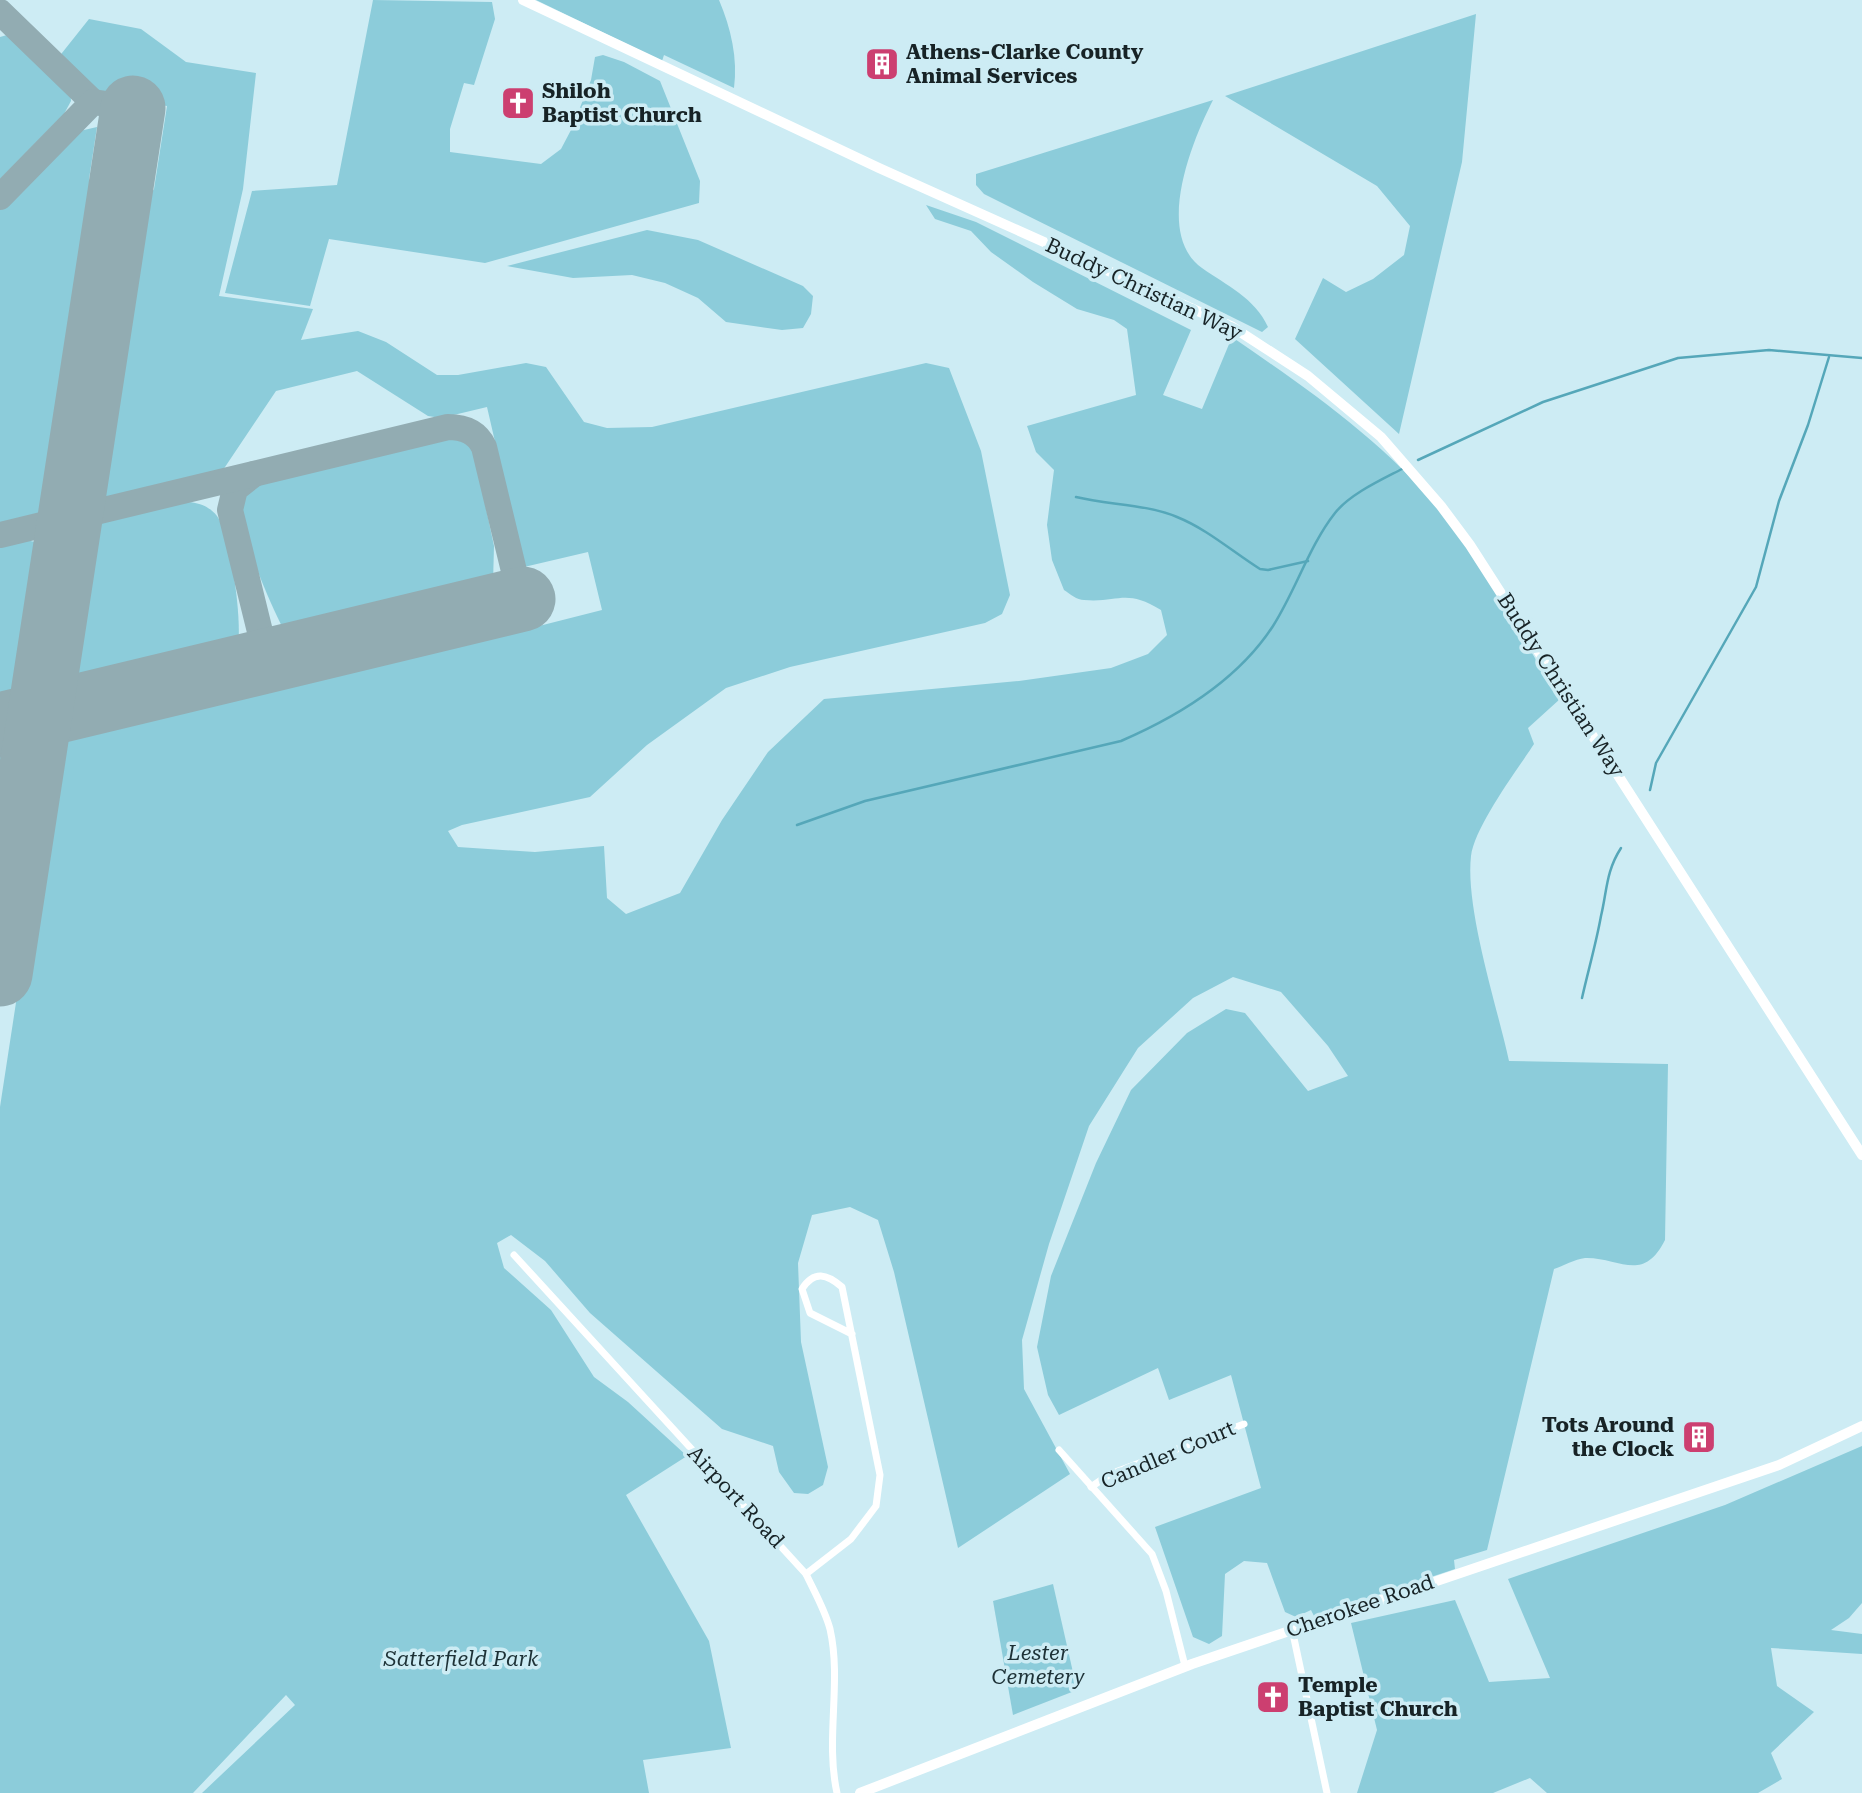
<svg xmlns="http://www.w3.org/2000/svg" width="1862" height="1793" font-family="'Roboto Serif',serif">
<style>
.green{fill:#8cccda}
.lines{fill:none;stroke-linecap:round;stroke-linejoin:round}
.stream{stroke:#55a7b9;stroke-width:2.5}
.taxiway{stroke:#92acb2;stroke-width:26}
.runway{stroke:#92acb2;stroke-width:65}
.street{stroke:#fff;stroke-width:7}
.secondary{stroke:#fff;stroke-width:10}
.labels{text-anchor:middle;stroke-width:7;stroke-linejoin:round;paint-order:stroke}
.poi-label{font-size:21px;font-weight:bold;fill:#172326;stroke:#cdecf4;text-anchor:start}
.street-label{font-size:21px;fill:#172326;stroke:#cdecf4}
.park-label{font-size:21px;font-style:italic;fill:#1d3136;stroke:#cdecf4}
</style>
<rect width="100%" height="100%" fill="#cdecf4"/>
<!-- green -->
<g class="green">
<path d="M373 0 492 2 495 19 474 85 464 83 450 129V152L541 164 561 149 571 130 591 80 595 57 603 55 624 62 660 81 700 181 699 203 485 263 329 239 310 306 225 293 252 191 337 185Z"/>
<path d="M536 0H719C731 28 738 59 734 88L664 55 662 61Z"/>
<path d="M1476 14 1462 162 1399 434 1295 339 1323 278 1346 292 1373 279 1404 255 1410 226 1377 186 1225 96Z"/>
<path d="M89 19 141 29 186 62 256 73 243 189 219 296 313 309 301 340 358 331 386 342 437 375H458L526 363 546 367 584 422 607 428 652 427 926 363 949 368 981 451 1010 595 1002 614 985 623 790 667 726 688 647 745 590 797 462 825 448 831 458 847 535 852 604 846 607 898 626 914 680 893 722 820 768 752 824 699 1019 681 1111 668 1148 654 1167 635 1161 610C1125 588 1119 603 1084 600 1077 600 1070 594 1064 590L1052 560 1047 525 1054 470 1036 452 1027 426 1136 395 1127 329 1114 320 1077 309 1033 282 991 252 971 231 935 219 926 205 976 222 1191 330 1163 395 1202 409 1232 337C1312 392 1394 448 1453 527 1491 579 1525 644 1560 699L1528 728 1534 744C1517 770 1475 826 1471 856 1465 909 1497 1006 1509 1061L1668 1064 1665 1240C1643 1284 1619 1257 1585 1258 1575 1259 1563 1266 1554 1269L1487 1550 1454 1560 1455 1569 1314 1616 1311 1610 1296 1617 1285 1612 1267 1563 1244 1561 1225 1574 1222 1636 1209 1644 1193 1637 1155 1527 1261 1488 1231 1375 1169 1400 1158 1368 1059 1415 1048 1395 1037 1347 1051 1276 1096 1163 1131 1090 1187 1033 1226 1009 1245 1013 1308 1091 1348 1076 1328 1046 1281 992 1233 977 1193 998 1138 1048 1089 1126 1049 1244 1022 1340 1024 1389 1070 1474 958 1548 894 1272 878 1220 850 1207 812 1215 798 1263 801 1342 828 1467 823 1485 808 1494 794 1493 779 1472 773 1446 722 1429 590 1313 545 1261 511 1235 497 1243 504 1268 551 1310 594 1377 628 1402 687 1456 626 1495 709 1641 731 1748 643 1760 649 1793H202L295 1705 286 1695 193 1793H0V1107L57 735 537 619 539 626 602 610 588 552 524 567 487 407 441 418 428 416 357 371 276 391 223 470 105 500 95 497 139 214 154 189 167 106 97 95 58 58Z"/>
<path d="M7 35C23 37 58 71 67 85 70 90 71 96 71 101L64 114 0 179V37Z"/>
<path d="M1213 100C1192 141 1154 234 1202 268 1226 285 1255 298 1268 327L1262 332 984 194 976 185V174Z"/>
<path d="M97 127 89 179 97 201 51 505 45 514 0 524V205L71 133Z"/>
<path d="M647 230 698 240 803 286 813 296 811 314 803 328 782 330 726 322 698 298 665 283 632 275 573 278 507 266Z"/>
<path d="M450 438C464 436 471 443 475 456L494 546 493 583 286 634C273 611 235 524 241 500 243 492 249 488 256 485Z"/>
<path d="M188 502C199 503 209 506 217 516 231 535 242 620 238 645L65 688 90 526Z"/>
<path d="M26 540 35 542 43 548 18 699 0 703V546Z"/>
<path d="M11 748 0 818V750Z"/>
<path d="M1862 1446V1603L1849 1618 1831 1630 1862 1634V1654L1771 1648 1777 1686 1814 1712 1771 1753 1782 1779 1758 1793H1547L1530 1778 1493 1793H1357L1377 1730 1351 1623 1455 1600 1489 1682 1550 1678 1508 1579 1725 1505Z"/>
<path d="M1053 1584 1077 1690 1013 1715 993 1601Z"/>
</g>
<g class="lines">
<!-- stream -->
<g class="stream">
<path d="M1418 460 1543 402 1678 358 1769 350 1862 358"/>
<path d="M1076 497C1109 505 1146 504 1177 517 1207 529 1233 552 1260 569L1268 570 1308 561"/>
<path d="M1650 790 1656 763 1756 587 1779 501 1808 425 1829 357"/>
<path d="M797 825 865 801 1121 741C1179 716 1238 680 1273 626 1296 590 1309 546 1335 513 1350 494 1381 480 1402 469"/>
<path d="M1582 998C1588 971 1596 944 1601 916 1607 891 1606 871 1621 848"/>
</g>
<!-- taxiway -->
<g class="taxiway">
<path d="M0 12 93 102"/>
<path d="M0 197 93 102 133 108"/>
<path d="M254 474 235 489 230 510 267 660"/>
<path d="M0 535 448 427C464 427 477 432 484 447L521 600"/>
</g>
<!-- runway -->
<g class="runway">
<path d="M0 725 523 599"/>
<path d="M0 974 133 108"/>
</g>
<!-- street -->
<g class="street">
<path d="M514 1255 806 1574C814 1591 825 1610 830 1629 842 1682 825 1739 837 1793"/>
<path d="M1059 1450 1152 1554 1166 1591 1185 1666"/>
<path d="M1091 1487 1110 1474 1244 1424"/>
<path d="M806 1574 851 1539 876 1506 880 1475 842 1287C827 1274 814 1270 802 1289L810 1313 852 1334"/>
<path d="M1292 1629 1327 1793"/>
</g>
<!-- secondary -->
<g class="secondary">
<path d="M523 0 879 168 1231 326 1308 376 1381 437 1441 506 1470 545 1862 1155"/>
<path d="M860 1793 1192 1664 1779 1465 1862 1426"/>
</g>
</g>
<!-- icons -->
<defs>
<g id="building-square" transform="scale(1.75)"><rect x="-9" y="-9" width="18" height="18" rx="4" fill="#cc3f70" stroke="#cdecf4"/><path d="M-4-6H4V6H1V3H-1V6H-4ZM-2.5-4.3h1.7v1.8h-1.7ZM.8-4.3h1.7v1.8H.8ZM-2.5-1h1.7V.8h-1.7ZM.8-1h1.7V.8H.8Z" fill="#fff"/></g>
<g id="church-square" transform="scale(1.75)"><rect x="-9" y="-9" width="18" height="18" rx="4" fill="#cc3f70" stroke="#cdecf4"/><path d="M-1.2-6h2.4v3.5h3.3v2.4h-3.3V6h-2.4V-.1h-3.3v-2.4h3.3Z" fill="#fff"/></g>
</defs>
<g fill-rule="evenodd">
<use href="#building-square" x="882" y="64"/>
<use href="#church-square" x="518" y="103"/>
<use href="#building-square" x="1699" y="1437"/>
<use href="#church-square" x="1273" y="1697"/>
</g>
<g class="labels">
<!-- poi labels -->
<g class="poi-label">
<text x="906" y="59">Athens-Clarke County<tspan x="906" dy="24">Animal Services</tspan></text>
<text x="542" y="98">Shiloh<tspan x="542" dy="24">Baptist Church</tspan></text>
<text x="1674" y="1432" text-anchor="end">Tots Around<tspan x="1674" dy="24">the Clock</tspan></text>
<text x="1298" y="1692">Temple<tspan x="1298" dy="24">Baptist Church</tspan></text>
</g>
<!-- street labels -->
<g class="street-label">
<text transform="translate(1144 289) rotate(25)" y="7">Buddy Christian Way</text>
<text transform="translate(1561 685) rotate(57)" y="7">Buddy Christian Way</text>
<text transform="translate(1168 1455) rotate(-23)" y="7">Candler Court</text>
<text transform="translate(736 1497) rotate(47)" y="7">Airport Road</text>
<text transform="translate(1360 1606) rotate(-19)" y="7">Cherokee Road</text>
</g>
<!-- park labels -->
<g class="park-label">
<text x="1038" y="1660">Lester<tspan x="1038" dy="24">Cemetery</tspan></text>
<text x="461" y="1666">Satterfield Park</text>
</g>
</g>
</svg>
